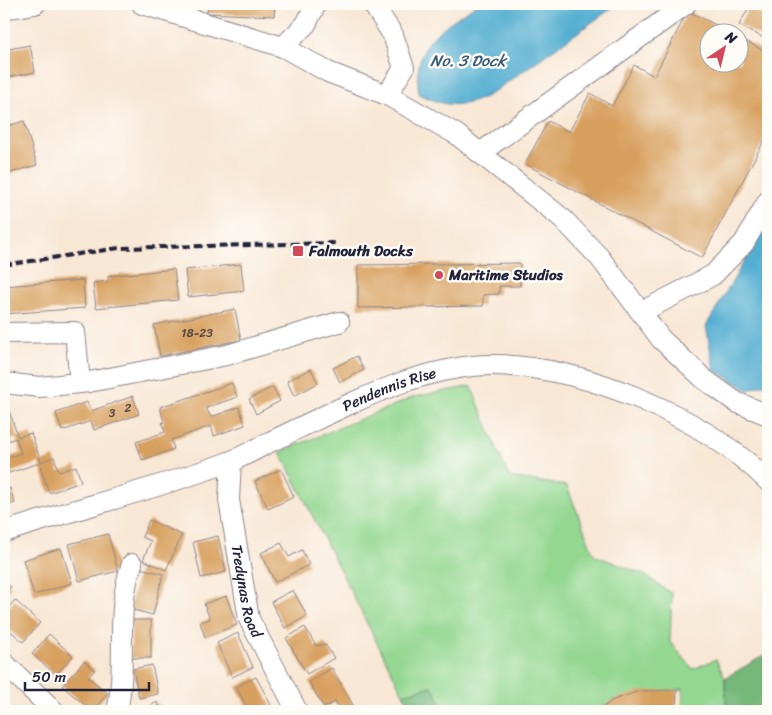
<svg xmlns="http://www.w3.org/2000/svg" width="772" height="715" font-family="Sriracha,sans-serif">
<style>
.green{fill:#93d790;stroke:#5a7c66}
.forest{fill:#76b87a;stroke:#4c6d5a}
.water{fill:#53aed1;stroke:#3a6886}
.building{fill:#d8a05e}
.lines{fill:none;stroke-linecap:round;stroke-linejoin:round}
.minor-casing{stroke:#8d8488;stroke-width:22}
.minor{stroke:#fff;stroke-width:20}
.rail{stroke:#22223b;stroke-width:4;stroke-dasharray:8 4;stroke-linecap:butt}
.poi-dot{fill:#d1495b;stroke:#fdfcf7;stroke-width:2}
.labels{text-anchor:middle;stroke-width:5;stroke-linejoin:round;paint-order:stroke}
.number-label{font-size:12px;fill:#504244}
.poi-label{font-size:15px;font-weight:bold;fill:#22223b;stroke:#fdfcf7;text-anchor:start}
.street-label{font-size:15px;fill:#22223b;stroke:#fdfcf7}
.water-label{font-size:16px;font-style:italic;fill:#365a77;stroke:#fdfcf7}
</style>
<rect width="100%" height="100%" fill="#fdfcf7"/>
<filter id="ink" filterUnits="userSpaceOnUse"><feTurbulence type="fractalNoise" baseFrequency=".02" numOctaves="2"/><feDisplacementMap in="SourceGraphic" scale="10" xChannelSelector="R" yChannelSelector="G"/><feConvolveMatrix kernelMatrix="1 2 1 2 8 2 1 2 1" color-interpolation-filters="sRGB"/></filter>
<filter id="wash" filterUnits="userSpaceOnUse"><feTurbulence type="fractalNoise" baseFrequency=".0096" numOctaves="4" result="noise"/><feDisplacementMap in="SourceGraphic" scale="20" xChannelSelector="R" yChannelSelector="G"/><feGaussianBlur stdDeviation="1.12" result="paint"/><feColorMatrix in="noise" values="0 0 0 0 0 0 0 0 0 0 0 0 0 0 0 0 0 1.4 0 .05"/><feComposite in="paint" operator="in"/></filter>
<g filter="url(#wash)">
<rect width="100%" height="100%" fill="#f8e7d4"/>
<!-- green -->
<path class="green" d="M471 386 509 477 567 486 594 555 643 574 672 594 670 642 693 669 716 659 725 678 726 709 728 711H682L683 689 613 700 598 711H445L432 686 403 694 280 452 414 397Z"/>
<!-- forest -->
<g class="forest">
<path d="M768 653V711H728L726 709 725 678Z"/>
<path d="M432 686 445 711H412L403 694Z"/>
</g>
<!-- water -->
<g class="water">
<path d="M477 4H618L489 95C461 109 447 107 419 94 411 44 440 29 477 4Z"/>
<path d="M768 221V383L748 390 714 370 706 326Z"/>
</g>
<g id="blocks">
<!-- building -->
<g class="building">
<path d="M208 4H275L274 16 207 13Z"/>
<path d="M751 4H768V40L739 25Z"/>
<path d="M688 11 730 32H710V62H740V38L768 53V133L702 258 525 164 548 121 569 132 590 93 612 106 634 65 654 76Z"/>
<path d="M30 45 35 72 4 78V50Z"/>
<path d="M24 121 37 165 4 175V127Z"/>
<path d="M520 263V286H499V294L483 295V306L358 308V265Z"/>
<path d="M241 264 244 291 188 297 185 270Z"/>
<path d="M174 269 178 300 96 308 93 283 108 281V276Z"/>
<path d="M83 280 85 308 4 314V286Z"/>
<path d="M235 309 241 340 160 356 154 325Z"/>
<path d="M357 356 364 370 340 382 333 368Z"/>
<path d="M311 369 318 383 294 396 287 381Z"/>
<path d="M232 383 237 397 206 408 211 417 239 407 245 425 214 436 211 426 171 440 174 449 142 460 136 442 165 432 162 423 164 422 160 407Z"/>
<path d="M273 387 280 401 256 414 249 399Z"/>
<path d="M133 396 139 414 94 430 91 421 62 431 56 413 87 402 91 411Z"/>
<path d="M8 408 18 437 31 433 41 462 54 457 59 472 76 466 81 482 49 493 39 463 9 473 4 459 21 453 16 438 4 442V410Z"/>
<path d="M281 469 294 497 268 509 255 481Z"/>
<path d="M10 488 15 503 4 507V490Z"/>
<path d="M149 520 182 535 166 570 143 560 151 541 142 537Z"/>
<path d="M108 534 118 571 79 581 69 544Z"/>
<path d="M218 536 226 572 201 578 193 542Z"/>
<path d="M281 543 289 557 302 550 309 565 275 582 261 553Z"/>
<path d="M61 548 72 583 34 595 23 560Z"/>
<path d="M140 568 163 574 153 615 129 609Z"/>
<path d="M4 581 11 587 4 595Z"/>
<path d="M293 590 307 616 285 628 271 602Z"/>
<path d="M226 596 237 625 205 637 200 622 210 619 204 604Z"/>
<path d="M15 600 40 623 23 642 4 625V613Z"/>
<rect x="131" y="620" width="20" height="38"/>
<path d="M305 627 316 646 325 644 334 658 307 674 286 638Z"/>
<path d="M238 633 253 667 232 677 217 643Z"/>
<path d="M49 634 73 656 56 675 32 654Z"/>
<path d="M84 661 95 670 88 677 108 693 92 711 62 686Z"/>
<path d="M152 665 158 694 139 698 133 669Z"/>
<path d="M332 668 353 705 341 711 335 702 324 708 309 682Z"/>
<path d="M256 677 271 705 259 711H249L236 687Z"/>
<path d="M677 690 676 711H598L613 700 640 691Z"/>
<path d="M157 702 162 711H142Z"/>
</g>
</g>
</g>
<g filter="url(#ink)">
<use href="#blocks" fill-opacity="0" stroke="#8d8488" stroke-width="1"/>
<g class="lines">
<!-- minor casing -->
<g class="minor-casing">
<g id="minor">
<path d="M142 4 283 47 328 72 387 95 456 134 563 219 600 258 661 339 704 379 736 402 768 415"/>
<path d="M373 4 393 35 404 68 387 95"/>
<path d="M4 9 35 4"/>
<path d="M283 47 306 24 316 4"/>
<path d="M480 153 686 4"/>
<path d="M641 312 713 275 744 243 768 201"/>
<path d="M4 333 75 332 80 383"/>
<path d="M4 383 40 387 89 382 227 355 339 322"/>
<path id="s1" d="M231 461 229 500 249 619 297 711"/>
<path id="s2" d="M4 532C78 508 156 489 229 462 245 456 259 447 274 440 318 419 361 397 406 381 434 372 466 364 496 365 588 367 703 417 768 481"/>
<path d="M4 663 54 711"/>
<path d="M117 711C128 662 114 614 132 564"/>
</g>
</g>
<!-- minor -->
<use href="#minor" class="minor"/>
<!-- rail -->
<path class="rail" d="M4 265 119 248 335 243"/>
</g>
</g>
<!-- markers -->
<g class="poi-dot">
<rect x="292" y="245" width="12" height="12" rx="2.5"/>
<circle cx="439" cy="275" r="5"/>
</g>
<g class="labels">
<!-- number labels -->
<g class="number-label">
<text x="197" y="337">18-23</text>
<text x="128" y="412">2</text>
<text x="112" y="417">3</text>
</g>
<!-- poi labels -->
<g class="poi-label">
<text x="309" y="256">Falmouth Docks</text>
<text x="449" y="280">Maritime Studios</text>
</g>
<!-- street labels -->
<g class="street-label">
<text dy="5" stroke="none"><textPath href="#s2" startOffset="412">Pendennis Rise</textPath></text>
<text dy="5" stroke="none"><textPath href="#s1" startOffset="132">Tredynas Road</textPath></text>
</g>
<!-- water labels -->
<g class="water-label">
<text x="468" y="66">No. 3 Dock</text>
</g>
</g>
<!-- margin -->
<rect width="772" height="715" fill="none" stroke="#fdfcf7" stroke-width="20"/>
<!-- north arrow -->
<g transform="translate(724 48) rotate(35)"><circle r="24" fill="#fdfcf7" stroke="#a5a5ac"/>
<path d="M0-4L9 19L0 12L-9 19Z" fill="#d1495b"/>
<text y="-8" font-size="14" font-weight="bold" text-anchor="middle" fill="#22223b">N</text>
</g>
<!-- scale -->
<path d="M25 682v8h124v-8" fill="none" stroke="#22223b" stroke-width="2.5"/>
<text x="32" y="682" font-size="15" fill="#22223b" stroke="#fdfcf7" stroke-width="4" paint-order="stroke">50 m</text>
</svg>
